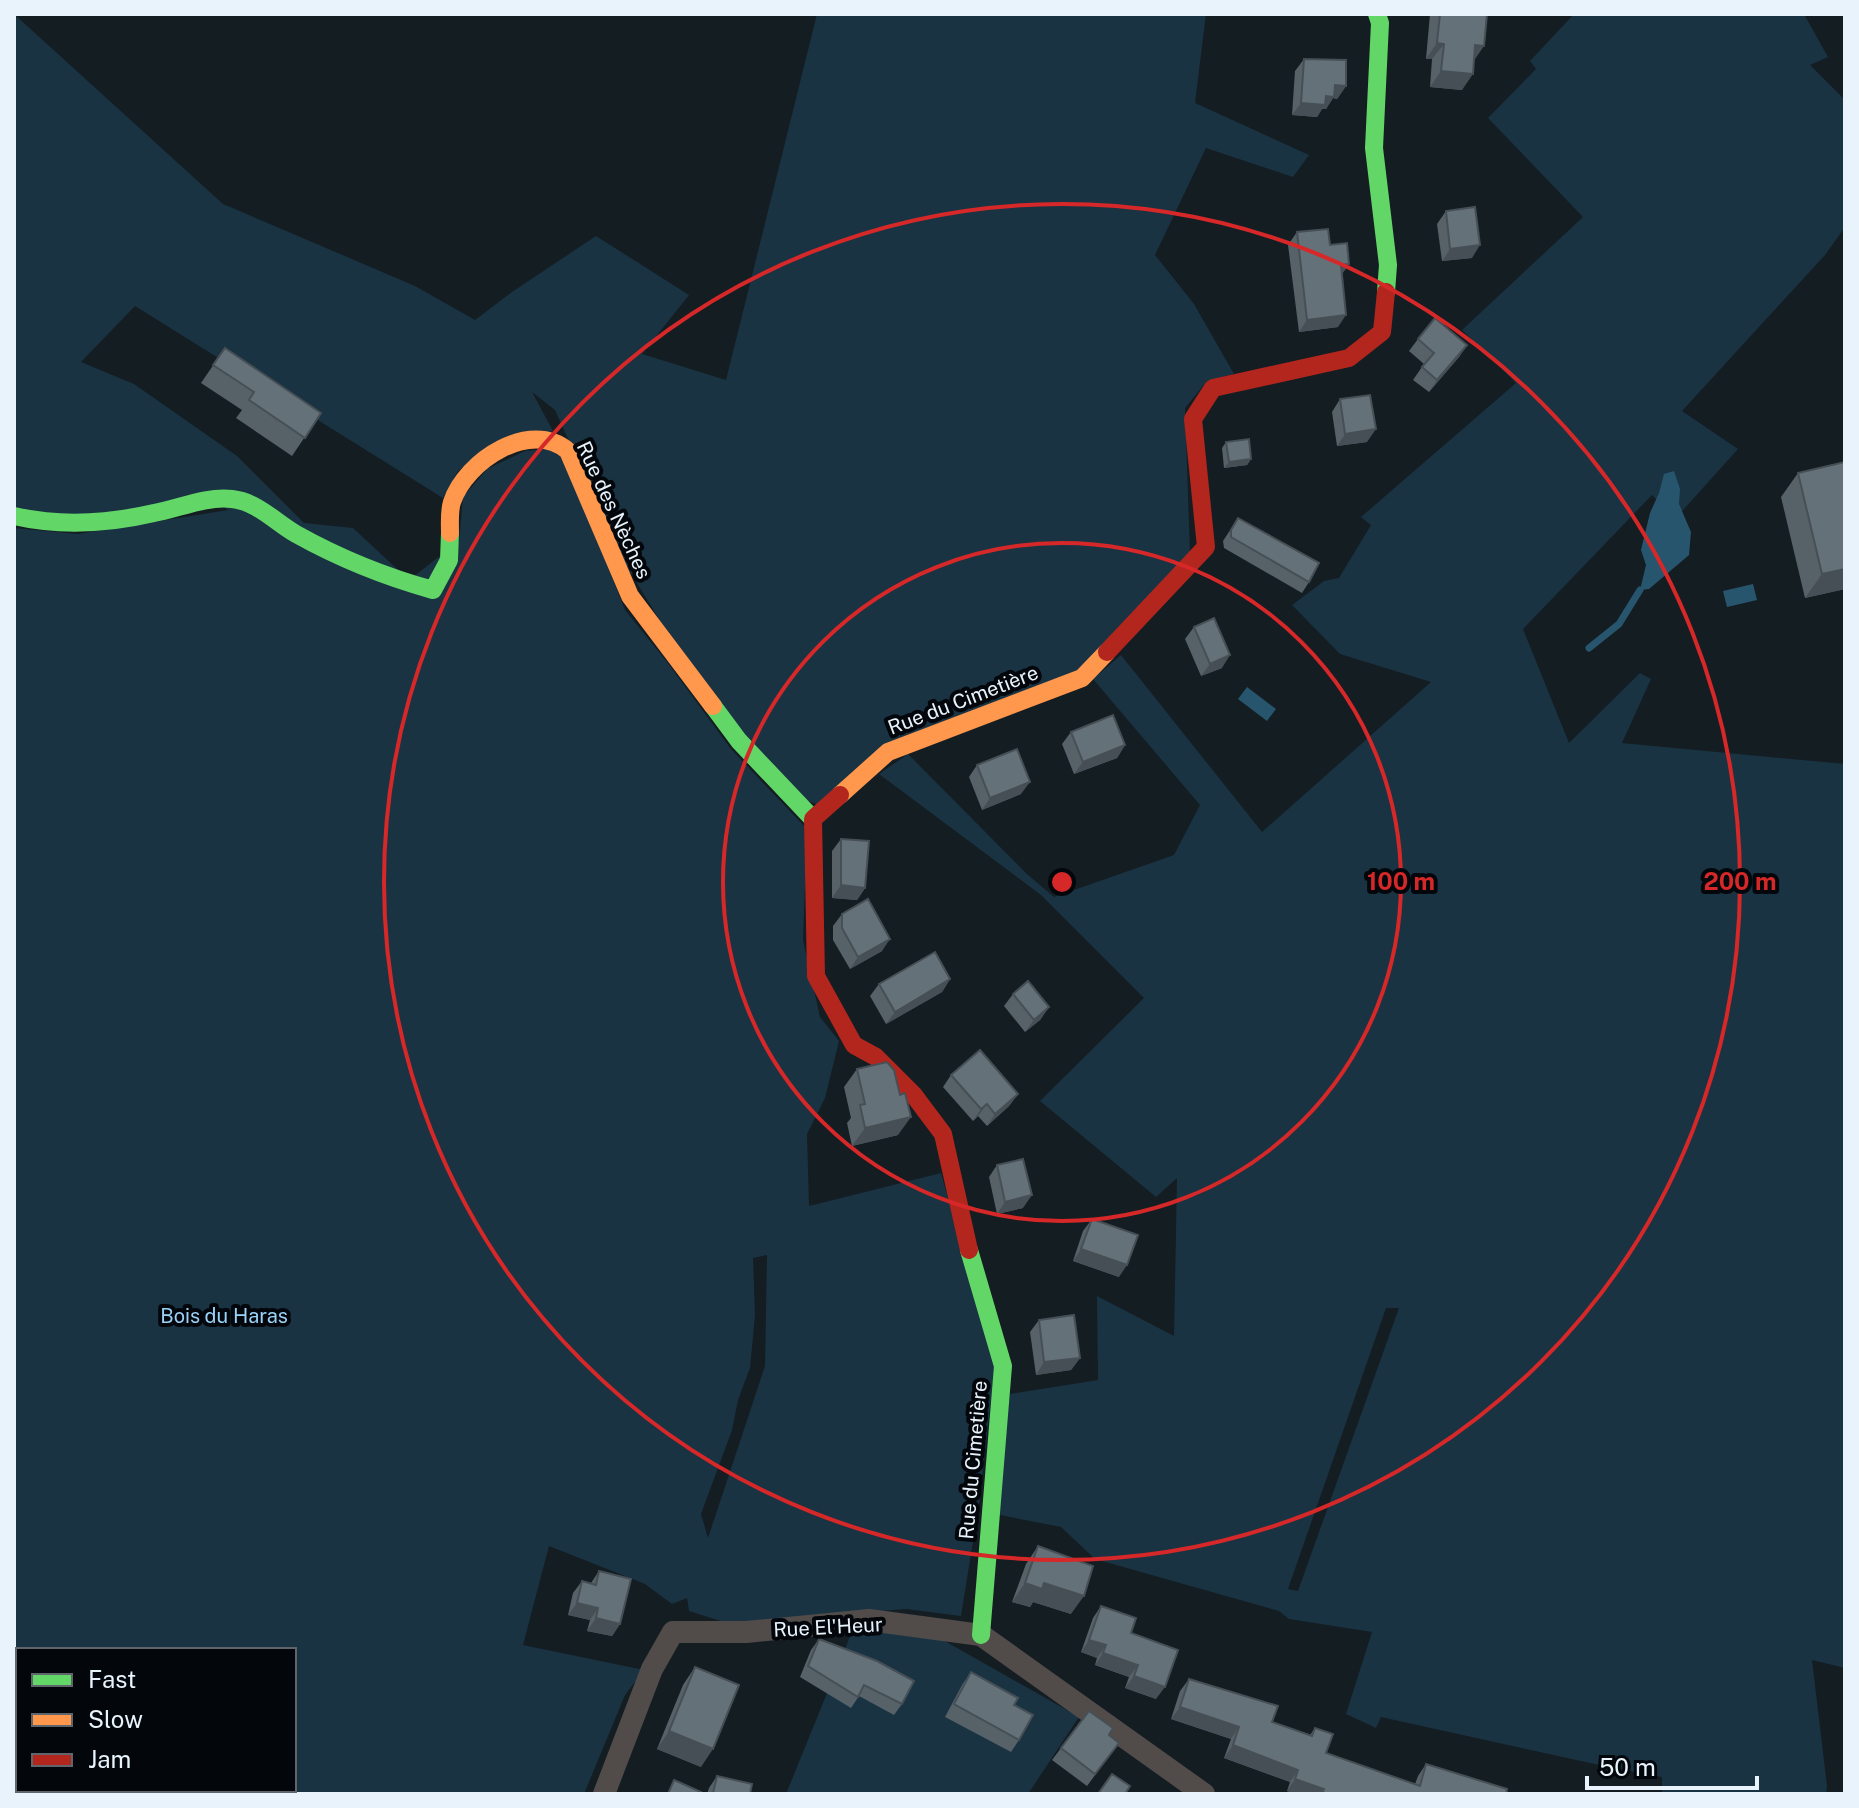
<svg xmlns="http://www.w3.org/2000/svg" width="1859" height="1808" font-family="'Public Sans',sans-serif">
<style>
.green{fill:#193343;fill-rule:evenodd}
.water{fill:#28556e}
.lines{fill:none;stroke-linecap:round;stroke-linejoin:round}
.stream{stroke:#28556e;stroke-width:7}
.street{stroke:#514c4a;stroke-width:22}
.fast{stroke:#63d668;stroke-width:18}
.slow{stroke:#ff974d;stroke-width:18}
.jam{stroke:#b3261e;stroke-width:18}
.wall{fill:#566168}
.shaded-wall{fill:#464f55}
.building{fill:#647179;stroke:#464f55;stroke-width:2}
.ring{fill:none;stroke:#d62828;stroke-width:4}
.labels{text-anchor:middle;stroke-width:8;stroke-linejoin:round;paint-order:stroke}
.street-label{font-size:20px;fill:#e9f3fb;stroke:#03070c}
.park-label{font-size:20px;fill:#99d3f9;stroke:#03070c}
.centre{fill:#d62828;stroke:#03070c;stroke-width:4}
.ring-label{font-size:24px;text-anchor:middle;font-weight:bold;fill:#d62828;stroke:#03070c;stroke-width:8;stroke-linejoin:round;paint-order:stroke}
</style>
<rect width="100%" height="100%" fill="#141d22"/>
<!-- green -->
<g class="green">
<path d="M14 14 223 204 415 286 475 320 512 292 596 236 689 295 642 354 726 380 817 14H1206L1195 103 1309 155 1293 177 1206 148 1155 255 1194 304 1234 374 1207 381 1185 408 1190 553 1079 672 889 747 822 806 802 799 760 759 673 642 621 557 555 410 532 392 553 431 490 448 458 471 443 498 135 306 81 362 134 384 237 456 304 523 353 528 409 580 459 541 463 497 487 469 525 451 553 448 564 457 625 610 667 662 731 749 807 829 803 940 820 1017 839 1041 825 1098 807 1134 809 1206 941 1173 995 1364 979 1504 961 1616 906 1609 727 1623 689 1611 687 1598 672 1604 645 1584 549 1546 523 1645 644 1670 625 1695 584 1794H14V528L78 534 228 510 210 493C145 509 79 533 14 511ZM767 1255 765 1366 708 1538 701 1514 732 1430 738 1400 750 1368 755 1315 753 1258ZM18 1650H294V1790H18Z"/>
<path d="M1574 14H1804L1828 57 1810 65 1845 100V227L1825 255 1682 411 1738 449 1675 519 1652 495 1523 629 1569 743 1640 673 1651 679 1622 743 1845 764V1668L1812 1660 1827 1786 1826 1794H1666L1662 1793V1777L1608 1767 1381 1717 1376 1728 1346 1714 1372 1632 1289 1619 1279 1611 1095 1559 1061 1527 995 1514 1010 1394 1098 1380 1097 1296 1174 1336 1177 1178 1156 1197 1040 1101 1144 998 1041 895 879 774 908 754 1027 874 1054 897 1174 855 1200 805 1093 679 1121 655 1262 832 1431 682 1340 654 1292 605 1324 581 1339 578 1371 525 1361 517 1516 383 1462 330 1583 217 1488 118 1536 69 1530 61ZM1386 1308H1399L1298 1591 1288 1589Z"/>
<path d="M908 1629 943 1640 1079 1717 1028 1794H786L851 1634Z"/>
</g>
<!-- water -->
<g class="water">
<path d="M1674 471 1680 489 1679 504 1691 532 1689 555 1649 589 1640 590 1646 565 1641 550 1650 513 1659 493 1664 474Z"/>
<path d="M1753 584 1757 600 1727 607 1723 591Z"/>
<path d="M1247 687 1276 709 1267 721 1238 699Z"/>
</g>
<g class="lines">
<!-- stream -->
<path class="stream" d="M1589 648 1619 624 1640 590"/>
<!-- street -->
<path class="street" d="M604 1794 652 1669 673 1632H746L869 1620 981 1635 1204 1794"/>
<!-- fast -->
<g class="fast">
<path d="M1377 14 1380 23 1374 148 1388 265 1386 292"/>
<path d="M14 516C62 527 107 524 154 513 180 508 206 496 232 499 258 502 275 522 296 534 339 558 386 577 433 590L449 560 450 533"/>
<path d="M713 706 739 741 813 819"/>
<path d="M969 1250 1003 1366 981 1635"/>
</g>
<!-- slow -->
<g class="slow">
<path d="M450 533C450 523 449 511 452 502 466 460 531 419 568 451L630 596 713 706"/>
<path d="M840 795 888 752 1082 678 1107 652"/>
</g>
<!-- jam -->
<g class="jam">
<path d="M1107 652 1206 547 1193 419 1213 388 1349 358 1382 332 1386 292"/>
<path d="M840 795 813 819 816 976 854 1045 876 1057 913 1094 943 1134 969 1250"/>
</g>
</g>
<!-- wall -->
<g class="wall">
<path d="M1430 14H1487L1474 60 1462 90 1430 87 1432 59H1426Z"/>
<path d="M1304 59 1346 86 1337 99 1333 98 1326 109H1322L1317 117 1292 115 1295 71Z"/>
<path d="M1446 211 1472 258 1442 261 1437 224Z"/>
<path d="M1297 232 1330 245 1349 264 1342 274 1338 327 1299 332 1288 245Z"/>
<path d="M1418 339 1467 345 1459 357 1429 392 1413 380 1424 364 1409 351Z"/>
<path d="M225 348 321 413 292 456 236 418 242 410 201 383Z"/>
<path d="M1340 399 1367 442 1337 446 1332 412Z"/>
<path d="M1226 442 1251 459 1247 465 1224 468 1222 448Z"/>
<path d="M1798 473 1845 589 1805 598 1781 497Z"/>
<path d="M1238 518 1309 582 1302 593 1224 548 1223 541Z"/>
<path d="M1194 627 1222 668 1201 676 1185 639Z"/>
<path d="M1071 732 1125 745 1117 758 1074 774 1062 744Z"/>
<path d="M977 765 1021 794 982 810 969 777Z"/>
<path d="M841 839 865 888 857 900 832 898V851Z"/>
<path d="M842 914 882 951 850 969 833 940V926Z"/>
<path d="M950 979 942 992 886 1024 870 996 879 984Z"/>
<path d="M1013 994 1049 1007 1040 1020 1025 1032 1004 1006Z"/>
<path d="M857 1069 900 1095 898 1135 852 1146 847 1123 851 1118 844 1087Z"/>
<path d="M951 1075 1018 1094 1009 1106 987 1126 978 1116 973 1121 943 1087Z"/>
<path d="M997 1165 1023 1208 997 1214 989 1177Z"/>
<path d="M1092 1219 1119 1277 1073 1261 1083 1231Z"/>
<path d="M1039 1320 1080 1358 1071 1370 1036 1375 1030 1332Z"/>
<path d="M1038 1546 1071 1614 1033 1602 1030 1607 1012 1602 1026 1564Z"/>
<path d="M599 1571 620 1624 612 1636 587 1631 590 1620 568 1615 573 1593 582 1581 591 1583Z"/>
<path d="M1101 1606 1131 1633 1156 1699 1125 1688 1129 1677 1095 1665 1097 1658 1081 1652 1093 1618Z"/>
<path d="M819 1639 902 1704 894 1715 859 1696 851 1708 800 1677 811 1650Z"/>
<path d="M695 1667 701 1767 657 1749 683 1685Z"/>
<path d="M971 1672 1014 1705 1019 1740 1011 1752 945 1717 962 1685Z"/>
<path d="M1189 1679 1272 1722 1310 1735 1315 1728 1326 1753 1415 1784 1418 1776 1426 1764 1506 1794H1294L1287 1791 1290 1782 1224 1758 1231 1739 1171 1719 1180 1691Z"/>
<path d="M1089 1711 1109 1735 1119 1743 1087 1786 1052 1760Z"/>
<path d="M717 1776 750 1794H707L709 1788Z"/>
</g>
<!-- shaded-wall -->
<g class="shaded-wall">
<path d="M1437 43 1444 44 1432 59H1426Z"/>
<path d="M1475 45 1484 46 1473 62Z"/>
<path d="M1441 71 1473 74 1462 90 1430 87Z"/>
<path d="M1335 85 1346 86 1337 99 1333 98 1326 109H1322L1317 117 1292 115 1301 103Z"/>
<path d="M1480 245 1472 258 1442 261 1450 249Z"/>
<path d="M1349 264 1340 277 1341 265Z"/>
<path d="M1346 315 1338 327 1299 332 1307 320Z"/>
<path d="M1467 345 1459 357 1429 392 1437 380Z"/>
<path d="M1376 429 1367 442 1337 446 1345 434Z"/>
<path d="M1251 459 1247 465 1224 468 1229 462Z"/>
<path d="M1845 569V589L1805 598 1822 574Z"/>
<path d="M1230 655 1222 668 1201 676 1210 664Z"/>
<path d="M1125 745 1117 758 1074 774 1083 762Z"/>
<path d="M1030 782 1021 794 982 810 990 798Z"/>
<path d="M841 885 865 888 857 900 832 898Z"/>
<path d="M890 939 882 951 850 969 858 957Z"/>
<path d="M950 979 942 992 886 1024 895 1012Z"/>
<path d="M1049 1007 1040 1020 1025 1032 1034 1020Z"/>
<path d="M1018 1094 1009 1106 987 1126 995 1114Z"/>
<path d="M987 1104 978 1116 973 1121 981 1109Z"/>
<path d="M911 1117 898 1135 852 1146 865 1128Z"/>
<path d="M1032 1195 1023 1208 997 1214 1005 1202Z"/>
<path d="M1081 1249 1127 1265 1119 1277 1073 1261Z"/>
<path d="M1080 1358 1071 1370 1036 1375 1044 1362Z"/>
<path d="M1025 1583H1044L1084 1596 1071 1614 1033 1602 1030 1607 1012 1602Z"/>
<path d="M577 1603 598 1608 590 1620 568 1615Z"/>
<path d="M596 1618 620 1624 612 1636 587 1631Z"/>
<path d="M1089 1640 1106 1645 1097 1658 1081 1652Z"/>
<path d="M1103 1653 1138 1665 1129 1677 1095 1665Z"/>
<path d="M1134 1676 1165 1687 1156 1699 1125 1688Z"/>
<path d="M1180 1707 1239 1727 1231 1739 1171 1719Z"/>
<path d="M669 1731 713 1749 701 1767 657 1749Z"/>
<path d="M1233 1745 1298 1770 1290 1782 1224 1758Z"/>
<path d="M1295 1779 1324 1789 1320 1794H1294L1287 1791Z"/>
</g>
<!-- building -->
<g class="building">
<path d="M1440 14H1487L1484 46 1475 45 1473 74 1441 71 1444 44 1437 43Z"/>
<path d="M1304 59 1346 60V86L1335 85 1334 97 1326 96 1325 105 1301 103Z"/>
<path d="M1475 207 1480 245 1450 249 1446 211Z"/>
<path d="M1328 229 1330 245 1347 243 1349 264 1341 265 1346 315 1307 320 1297 232Z"/>
<path d="M1435 318 1467 345 1437 380 1422 367 1434 353 1418 339Z"/>
<path d="M225 348 321 413 305 438 249 400 254 392 213 365Z"/>
<path d="M1370 395 1376 429 1345 434 1340 399Z"/>
<path d="M1249 439 1251 459 1229 462 1226 442Z"/>
<path d="M1845 462V569L1822 574 1798 473Z"/>
<path d="M1238 518 1319 563 1309 582 1231 537V530Z"/>
<path d="M1214 618 1230 655 1210 664 1194 627Z"/>
<path d="M1113 715 1125 745 1083 762 1071 732Z"/>
<path d="M1017 749 1030 782 990 798 977 765Z"/>
<path d="M841 839 869 841 865 888 841 885Z"/>
<path d="M868 899 890 939 858 957 842 928V914Z"/>
<path d="M935 952 950 979 895 1012 879 984Z"/>
<path d="M1028 981 1049 1007 1034 1020 1013 994Z"/>
<path d="M980 1050 1018 1094 995 1114 987 1104 981 1109 951 1075Z"/>
<path d="M887 1062 894 1070 900 1095 905 1093 911 1117 865 1128 860 1105 865 1104 857 1069Z"/>
<path d="M1023 1159 1032 1195 1005 1202 997 1165Z"/>
<path d="M1092 1219 1138 1235 1127 1265 1081 1249Z"/>
<path d="M1074 1315 1080 1358 1044 1362 1039 1320Z"/>
<path d="M1038 1546 1093 1566 1084 1596 1044 1583 1042 1589 1025 1583Z"/>
<path d="M599 1571 631 1579 620 1624 596 1618 598 1608 577 1603 582 1581 596 1585Z"/>
<path d="M1101 1606 1136 1618 1131 1633 1178 1650 1165 1687 1134 1676 1138 1665 1103 1653 1106 1645 1089 1640Z"/>
<path d="M819 1639 877 1661 914 1681 902 1704 864 1685 858 1697 808 1666Z"/>
<path d="M695 1667 739 1685 713 1749 669 1731Z"/>
<path d="M971 1672 1018 1698 1014 1705 1033 1715 1019 1740 954 1704Z"/>
<path d="M1189 1679 1278 1706 1272 1722 1312 1736 1315 1728 1333 1734 1326 1753 1420 1786 1426 1764 1507 1789 1506 1794H1322L1324 1789 1295 1779 1298 1770 1233 1745 1239 1727 1180 1707Z"/>
<path d="M1089 1711 1113 1728 1109 1735 1119 1743 1095 1774 1061 1748Z"/>
<path d="M1112 1774 1130 1786 1125 1794H1098Z"/>
<path d="M717 1776 752 1784 750 1794H718L713 1793Z"/>
<path d="M674 1780 701 1792 700 1794H668Z"/>
</g>
<!-- distance rings -->
<g class="ring">
<circle cx="1062" cy="882" r="339"/>
<circle cx="1062" cy="882" r="678"/>
</g>
<g class="labels">
<!-- street labels -->
<g class="street-label">
<text transform="translate(614 510) rotate(65)" y="7">Rue des Nèches</text>
<text transform="translate(963 700) rotate(-21)" y="7">Rue du Cimetière</text>
<text transform="translate(973 1460) rotate(-85)" y="7">Rue du Cimetière</text>
<text transform="translate(828 1627) rotate(-3)" y="7">Rue El'Heur</text>
</g>
<!-- park labels -->
<g class="park-label">
<text x="224" y="1323">Bois du Haras</text>
</g>
</g>
<circle cx="1062" cy="882" r="12" class="centre"/>
<g class="ring-label">
<text x="1401" y="890">100 m</text>
<text x="1740" y="890">200 m</text>
</g>
<!-- border -->
<rect width="1859" height="1808" fill="none" stroke="#e9f3fb" stroke-width="32"/>
<!-- legend -->
<rect x="16" y="1648" width="280" height="144" fill="#03070c" stroke="#5f656c" stroke-width="2"/>
<rect x="32" y="1674" width="40" height="12" fill="#63d668" stroke="#5f656c" stroke-width="2"/>
<text x="88" y="1688" font-size="24" fill="#e9f3fb">Fast</text>
<rect x="32" y="1714" width="40" height="12" fill="#ff974d" stroke="#5f656c" stroke-width="2"/>
<text x="88" y="1728" font-size="24" fill="#e9f3fb">Slow</text>
<rect x="32" y="1754" width="40" height="12" fill="#b3261e" stroke="#5f656c" stroke-width="2"/>
<text x="88" y="1768" font-size="24" fill="#e9f3fb">Jam</text>
<!-- scale -->
<path d="M1587 1776v12h170v-12" fill="none" stroke="#e9f3fb" stroke-width="4"/>
<text x="1599" y="1776" font-size="24" fill="#e9f3fb" stroke="#03070c" stroke-width="6" paint-order="stroke">50 m</text>
</svg>
